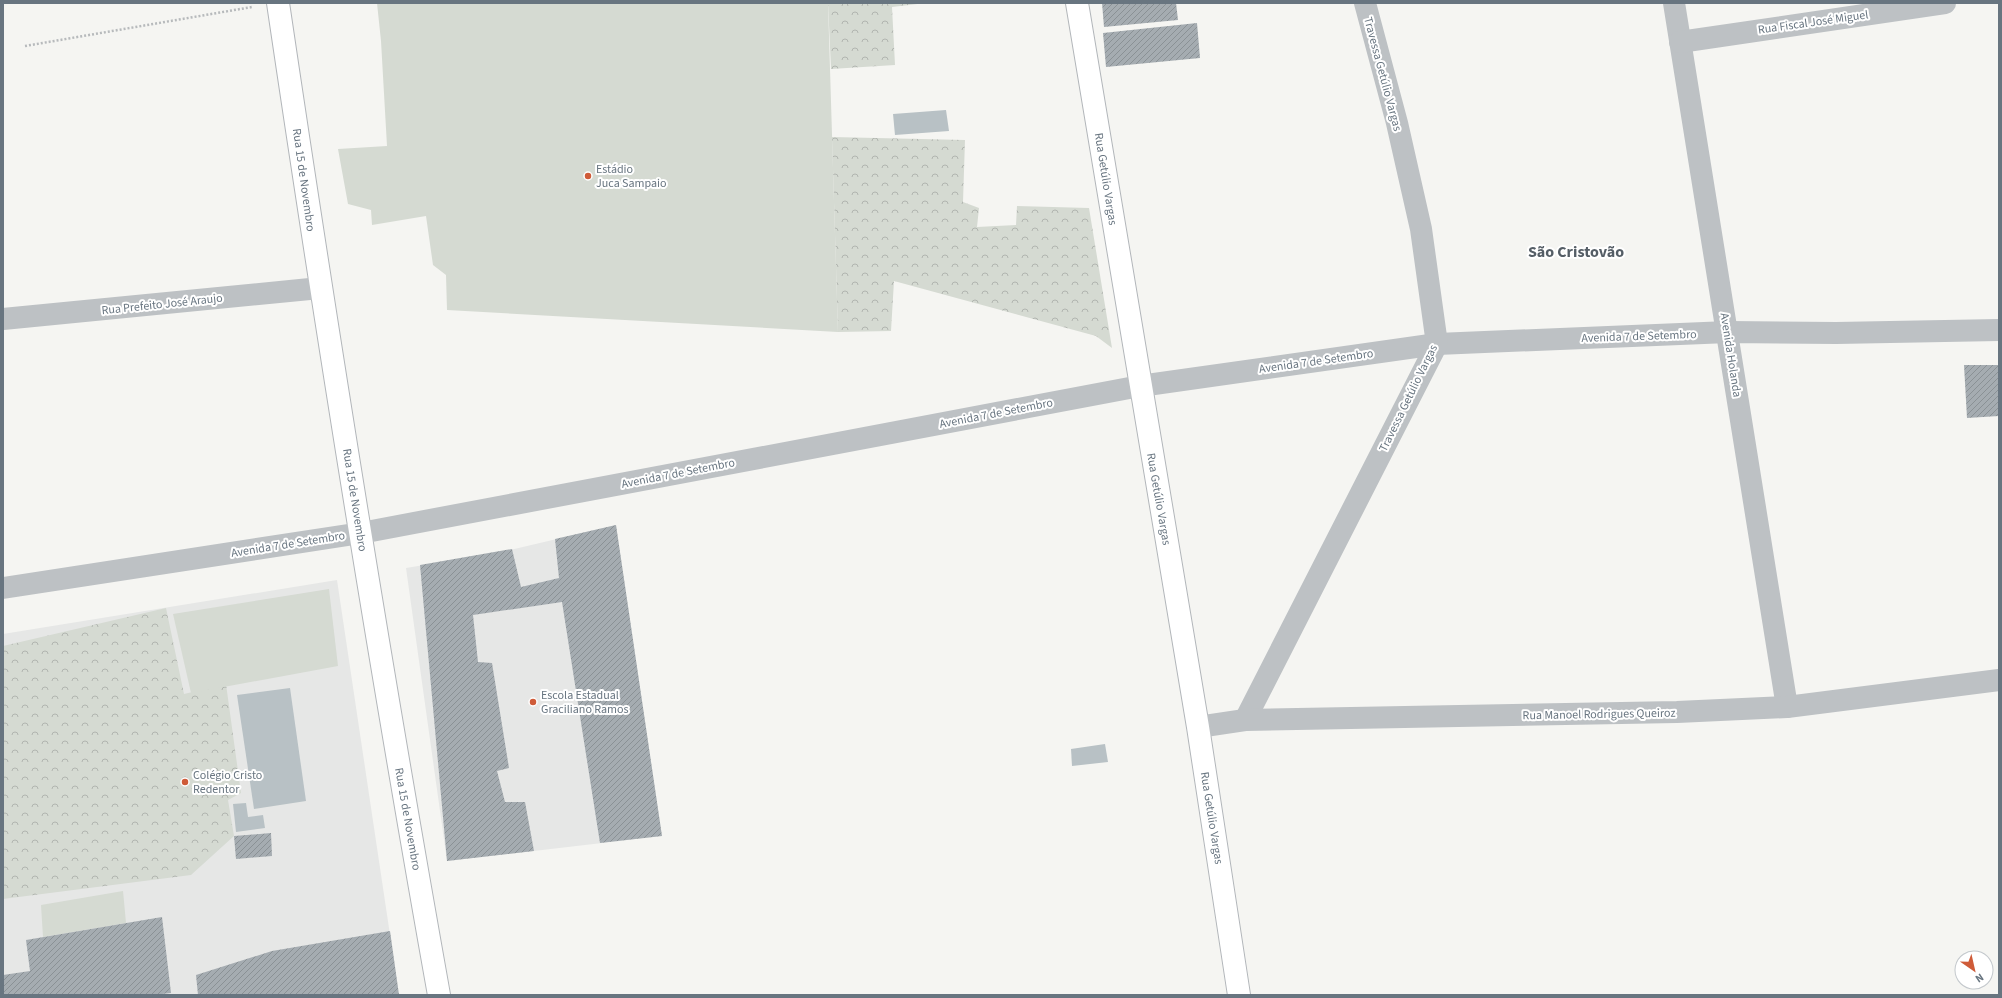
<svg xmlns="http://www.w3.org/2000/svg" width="2002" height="998" font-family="'Source Sans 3',sans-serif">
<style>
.built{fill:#e6e7e6}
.forest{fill:url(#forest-crowns)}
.garden{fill:#d5dad2}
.water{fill:#b8c1c5}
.building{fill:url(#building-hatch)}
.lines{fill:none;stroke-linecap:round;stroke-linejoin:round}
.secondary-casing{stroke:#b2b6ba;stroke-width:24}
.path{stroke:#b7babc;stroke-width:2.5;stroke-dasharray:2 2;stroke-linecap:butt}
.street{stroke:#bdc1c4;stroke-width:22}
.secondary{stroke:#fff;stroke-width:22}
.poi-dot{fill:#cf5b38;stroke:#fff;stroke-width:1.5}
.labels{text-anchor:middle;stroke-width:4;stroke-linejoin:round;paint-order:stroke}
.street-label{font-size:12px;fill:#687580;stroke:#fff}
.poi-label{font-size:12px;fill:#687580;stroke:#fff;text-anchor:start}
.district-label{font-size:16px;font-weight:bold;fill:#555e66;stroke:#fff}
</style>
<defs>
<pattern id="forest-crowns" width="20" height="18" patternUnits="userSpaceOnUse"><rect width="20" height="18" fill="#d5dad2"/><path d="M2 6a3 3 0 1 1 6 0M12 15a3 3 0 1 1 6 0" fill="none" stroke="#b1b5b0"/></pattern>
<pattern id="building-hatch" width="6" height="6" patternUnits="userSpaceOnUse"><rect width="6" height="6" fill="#a5acb1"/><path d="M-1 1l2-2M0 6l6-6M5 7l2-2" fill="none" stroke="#8a9195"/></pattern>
</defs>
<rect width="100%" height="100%" fill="#f5f5f2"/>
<!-- built -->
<g class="built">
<path d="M616 525 662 836 447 861 406 568 497 553Z"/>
<path d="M337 580 399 995H3V634Z"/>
</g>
<!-- forest -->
<g class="forest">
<path d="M828 3H926L892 7 895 65 831 69Z"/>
<path d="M832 137 965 140 963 202 979 208 977 227 1016 225 1017 206 1089 208 1112 348 1096 336 894 281 891 331 838 332Z"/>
<path d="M166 608 184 694 226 684 241 793 228 800 234 836 191 875 3 899V646Z"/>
</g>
<!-- garden -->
<g class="garden">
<path d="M377 3H828L838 332 447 310 446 275 433 265 426 216 372 225 371 210 348 204 338 149 387 146 381 41Z"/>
<path d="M329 589 338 666 191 693 173 614Z"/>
<path d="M123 891 126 923 43 937 41 905Z"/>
</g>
<!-- water -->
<g class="water">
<path d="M946 110 949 131 895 135 893 114Z"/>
<path d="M290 688 306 801 254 809 237 695Z"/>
<path d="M1105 744 1108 762 1072 766 1071 749Z"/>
<path d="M246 803 248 817 263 815 265 828 236 832 233 804Z"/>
</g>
<!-- building -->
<g class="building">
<path d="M1102 3H1176L1178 20 1104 27Z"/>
<path d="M1197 23 1200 58 1106 67 1103 33Z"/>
<path d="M1964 365H1999V416L1967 418Z"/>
<path d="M616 525 662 836 600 843 562 602 473 615 478 662 492 663 509 768 497 771 505 802H525L534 851 447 861 420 565 512 549 521 587 559 578 555 539Z"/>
<path d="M271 833 272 856 236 859 234 836Z"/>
<path d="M162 917 171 993 154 995H3V975L30 971 26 940Z"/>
<path d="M390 931 399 995H198L196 975 272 951Z"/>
</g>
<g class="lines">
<!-- secondary casing -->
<g class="secondary-casing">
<g id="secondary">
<path d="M278 3C327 334 380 665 439 995"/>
<path d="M1077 3 1198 727 1239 995"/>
</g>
</g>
<!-- path -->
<path class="path" d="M25 46 252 7"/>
<!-- street -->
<g class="street">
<path d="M1674 3 1787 707"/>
<path d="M1680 42 1945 3"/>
<path d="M3 319 320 288"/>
<path d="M3 588 361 533 1140 386 1437 344 1728 332 1836 333 1999 330"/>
<path d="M1245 720 1437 344 1421 229 1397 123 1365 3"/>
<path d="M1198 727 1245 720 1677 712 1787 707 1999 680"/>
</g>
<!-- secondary -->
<use href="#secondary" class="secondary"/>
</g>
<!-- markers -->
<g class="poi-dot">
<circle cx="588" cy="176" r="4"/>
<circle cx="533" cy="702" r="4"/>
<circle cx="185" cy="782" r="4"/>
</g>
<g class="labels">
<!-- street labels -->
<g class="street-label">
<text transform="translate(1813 22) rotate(-8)" y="4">Rua Fiscal José Miguel</text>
<text transform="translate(1383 74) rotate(75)" y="4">Travessa Getúlio Vargas</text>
<text transform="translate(1106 179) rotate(81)" y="4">Rua Getúlio Vargas</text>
<text transform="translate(304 180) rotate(82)" y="4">Rua 15 de Novembro</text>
<text transform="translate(162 304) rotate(-6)" y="4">Rua Prefeito José Araujo</text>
<text transform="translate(1639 336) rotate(-2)" y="4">Avenida 7 de Setembro</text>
<text transform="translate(1731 355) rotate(81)" y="4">Avenida Holanda</text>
<text transform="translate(1316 361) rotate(-8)" y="4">Avenida 7 de Setembro</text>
<text transform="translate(1408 398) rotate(-64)" y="4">Travessa Getúlio Vargas</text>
<text transform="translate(996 413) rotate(-11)" y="4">Avenida 7 de Setembro</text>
<text transform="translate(678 473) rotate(-11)" y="4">Avenida 7 de Setembro</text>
<text transform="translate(1159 499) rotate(80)" y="4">Rua Getúlio Vargas</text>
<text transform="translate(355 500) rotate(81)" y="4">Rua 15 de Novembro</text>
<text transform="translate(288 544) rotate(-9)" y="4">Avenida 7 de Setembro</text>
<text transform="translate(1599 714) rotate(-1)" y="4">Rua Manoel Rodrigues Queiroz</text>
<text transform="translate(1212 818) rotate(81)" y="4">Rua Getúlio Vargas</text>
<text transform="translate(408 819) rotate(80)" y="4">Rua 15 de Novembro</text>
</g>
<!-- poi labels -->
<g class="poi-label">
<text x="596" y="173">Estádio<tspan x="596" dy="14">Juca Sampaio</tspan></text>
<text x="541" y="699">Escola Estadual<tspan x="541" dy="14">Graciliano Ramos</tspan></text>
<text x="193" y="779">Colégio Cristo<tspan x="193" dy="14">Redentor</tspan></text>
</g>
<!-- district labels -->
<g class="district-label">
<text x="1576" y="257">São Cristovão</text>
</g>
</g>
<!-- border -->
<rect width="2002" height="998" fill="none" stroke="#687580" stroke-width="8"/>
<!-- north arrow -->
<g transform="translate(1974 970) rotate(146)"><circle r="19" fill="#ffffff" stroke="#c3c8cc"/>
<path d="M0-3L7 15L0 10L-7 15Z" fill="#cf5b38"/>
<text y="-6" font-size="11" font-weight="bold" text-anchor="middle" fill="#687580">N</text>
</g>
</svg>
